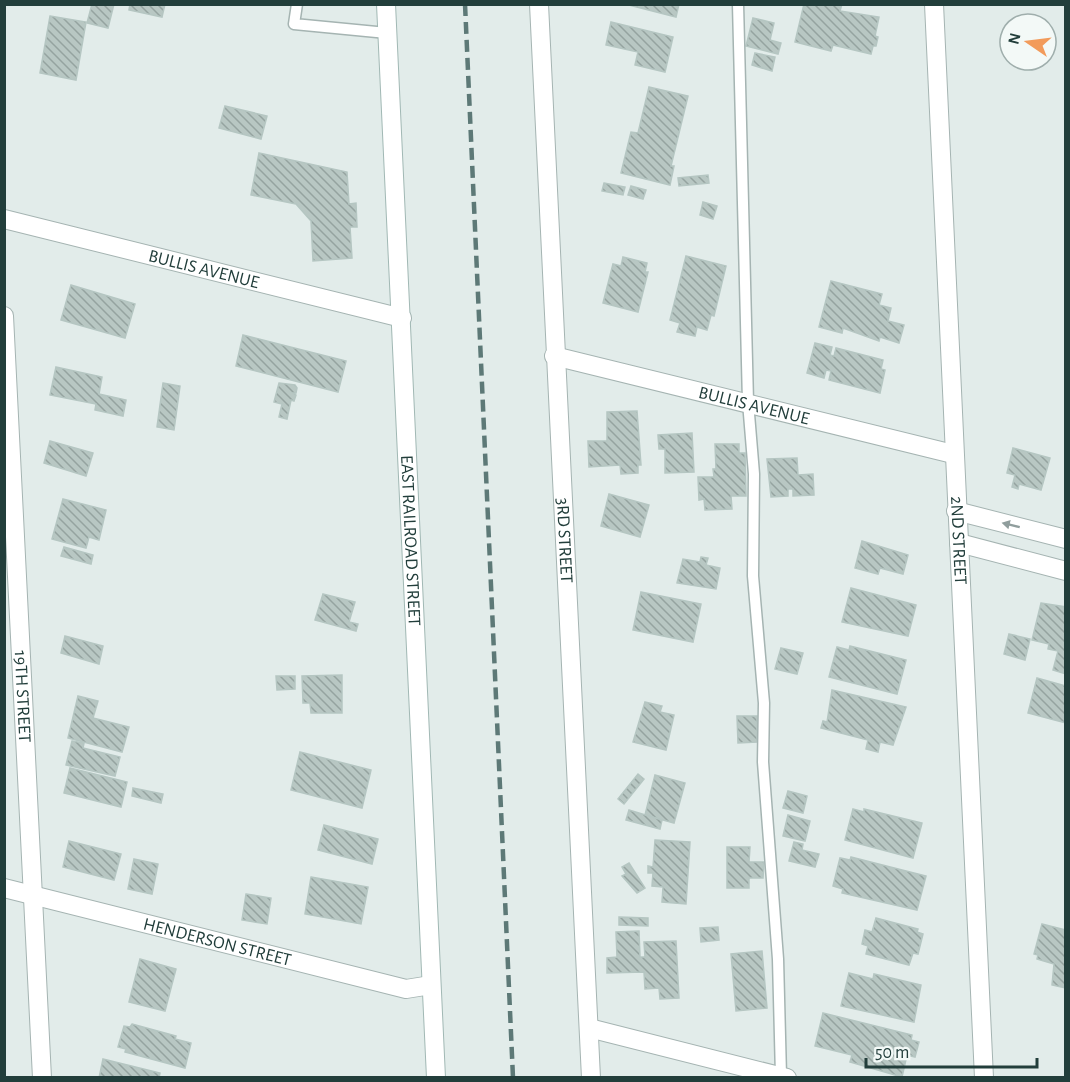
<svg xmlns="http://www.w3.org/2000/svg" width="1070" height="1082" font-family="'Alegreya Sans',sans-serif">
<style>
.building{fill:url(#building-back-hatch);stroke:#b5c6c2;stroke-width:1.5}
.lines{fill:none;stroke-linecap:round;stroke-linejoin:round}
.lane-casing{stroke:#a5b4b2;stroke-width:13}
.street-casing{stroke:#a5b4b2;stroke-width:20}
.secondary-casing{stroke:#a1b8b4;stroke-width:20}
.lane{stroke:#fff;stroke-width:10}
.street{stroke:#fff;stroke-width:18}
.secondary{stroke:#fff;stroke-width:18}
.rail{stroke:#5d7977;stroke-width:4.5;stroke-dasharray:12 6;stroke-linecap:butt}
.oneway{fill:#909e9d}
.labels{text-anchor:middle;stroke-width:6;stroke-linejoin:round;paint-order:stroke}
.street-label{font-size:18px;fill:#223e3b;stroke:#f3f9f7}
</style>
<defs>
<pattern id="building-back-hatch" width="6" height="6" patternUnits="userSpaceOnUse" patternTransform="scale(1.5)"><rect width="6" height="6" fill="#b8c7c3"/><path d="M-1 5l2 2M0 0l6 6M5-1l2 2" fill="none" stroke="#95a3a0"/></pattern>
</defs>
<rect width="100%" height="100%" fill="#e2ecea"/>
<!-- building -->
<g class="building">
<path d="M92 4H114L108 28 87 23Z"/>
<path d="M130 4H165L162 17 129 10Z"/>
<path d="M625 4H679L676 17Z"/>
<path d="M804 4H842L840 11 879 17 875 36 878 37 876 46H873L871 54 833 45 831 51 795 42Z"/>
<path d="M50 16 86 22 76 80 40 73Z"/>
<path d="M753 18 774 23 770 40 781 43 778 54 746 46Z"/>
<path d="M611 22 673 37 665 72 635 65 638 52 606 45Z"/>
<path d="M755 53 775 57 772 71 752 65Z"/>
<path d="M649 87 688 96 671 166H674L670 185 621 173 631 132 638 133Z"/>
<path d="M225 106 267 116 261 139 219 128Z"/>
<path d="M259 153 347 172 349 204 356 203 357 227H350L352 258 313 261 311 221 296 204 251 195Z"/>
<path d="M708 175 709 183 679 186 678 178Z"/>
<path d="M604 183 625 187 623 195 602 191Z"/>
<path d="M631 186 646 190 643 199 628 195Z"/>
<path d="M703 202 717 206 713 219 700 215Z"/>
<path d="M686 256 726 266 714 316 711 315 707 330 697 327 695 336 677 332 680 323 670 320Z"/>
<path d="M623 257 647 263 645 272H648L638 312 603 303 613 264 621 266Z"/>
<path d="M831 281 882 294 879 305 891 308 888 321 904 325 899 343 880 337 879 341 843 328 842 333 819 327Z"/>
<path d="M71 285 135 304 125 338 61 320Z"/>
<path d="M243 335 346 361 338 392 236 366Z"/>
<path d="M815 343 832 347 830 355 834 356 836 348 883 360 881 369 885 370 880 393 829 380 831 371 826 370 824 378 807 373Z"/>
<path d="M56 367 102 377 99 394 126 400 123 416 95 410 96 404 50 395Z"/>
<path d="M163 383 180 386 174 430 157 427Z"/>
<path d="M279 383 295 385 297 388 296 393H293L296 395 294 401 291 400 287 419 279 417 282 404 274 402Z"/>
<path d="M637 411 641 465H638V473L621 474 620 465 589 467 588 441H607V412Z"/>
<path d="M692 433 694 472 665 473V449H659L658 435Z"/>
<path d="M50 441 93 453 86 476 44 463Z"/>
<path d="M715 444H739V453H745L746 496H731L732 509 705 510 704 499 699 500 698 477H714L713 469H716Z"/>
<path d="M1013 448 1050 458 1041 490 1019 484 1018 489 1012 487 1015 475 1007 473Z"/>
<path d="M797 458 798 475 813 474 814 495 793 496V489H788V496L771 497 767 459Z"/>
<path d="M609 494 649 505 640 537 601 526Z"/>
<path d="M63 499 106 510 99 540 89 537 86 548 52 539Z"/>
<path d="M862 541 908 555 903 574 880 568 878 574 855 568Z"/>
<path d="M64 547 93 555 91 564 61 556Z"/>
<path d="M701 557 708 558 706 565 720 568 716 589 677 583 683 559 700 562Z"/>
<path d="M851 588 916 605 908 636 842 622Z"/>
<path d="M641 592 701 604 693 642 633 630Z"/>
<path d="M323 594 355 602 349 622 358 624 356 631 315 620Z"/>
<path d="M1041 603 1066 607V674L1053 670 1058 651 1048 649 1049 644 1032 640Z"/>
<path d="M1009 634 1030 639 1025 660 1004 654Z"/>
<path d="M65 636 103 646 99 664 61 653Z"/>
<path d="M850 646 906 660 897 694 829 677 837 647 849 650Z"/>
<path d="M781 648 803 653 797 674 775 669Z"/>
<path d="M342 675V713H311L310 703H303L302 676Z"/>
<path d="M276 676H295V689L277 690Z"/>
<path d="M1037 678 1066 686V723L1028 713Z"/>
<path d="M832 690 906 707 893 745 880 742 878 752 866 749 868 740 821 728 823 721 827 722Z"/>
<path d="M78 696 98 701 93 718 129 727 122 752 68 738Z"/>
<path d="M645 702 662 706 660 712 674 715 666 750 633 742Z"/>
<path d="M737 716H757V742L738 743Z"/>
<path d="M72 741 84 743 83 748 120 757 115 776 66 765Z"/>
<path d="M300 752 371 770 362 808 291 790Z"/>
<path d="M70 768 127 782 121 807 64 793Z"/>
<path d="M638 774 644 779 624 804 618 799Z"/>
<path d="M655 775 685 783 674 823 645 815Z"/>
<path d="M133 788 163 794 161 803 132 796Z"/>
<path d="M788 791 807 796 803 813 783 808Z"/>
<path d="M853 809 864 812V809L922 823 913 858 845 840Z"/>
<path d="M629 810 662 820 660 829 626 820Z"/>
<path d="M788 815 810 821 805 841 783 836Z"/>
<path d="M324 825 378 839 372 864 318 850Z"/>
<path d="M655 840 690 842 686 904 662 902 663 887 652 886 653 873H648V866L653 867Z"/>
<path d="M69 841 121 854 114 880 63 867Z"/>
<path d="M794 842 803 844 802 850 819 854 815 867 789 861Z"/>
<path d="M727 847H750L749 862H764L763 878H749V888H727Z"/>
<path d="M851 857 926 876 917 910 842 893 843 889 833 886 840 858 850 860Z"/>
<path d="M134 859 158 864 152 894 128 889Z"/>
<path d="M629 863 645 888 637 893 622 876 626 874 622 867Z"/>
<path d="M311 877 368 887 361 924 305 914Z"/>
<path d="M246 894 271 898 267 924 242 920Z"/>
<path d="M619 917 648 918V926L619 925Z"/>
<path d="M876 918 918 929 917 932 923 934 918 954 913 953 909 965 866 954 868 946 862 944 865 930 872 932Z"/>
<path d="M1042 924 1066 930V988L1052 985 1054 964 1037 959 1038 955 1034 954Z"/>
<path d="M718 927 719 940 701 942 700 928Z"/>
<path d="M639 931 640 957H645L644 942 676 941 679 998 660 999 659 988 645 989 644 972 607 973V958L617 957 616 932Z"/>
<path d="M762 951 767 1008 736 1011 731 954Z"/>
<path d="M140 959 176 969 165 1011 129 1002Z"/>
<path d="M849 973 873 979 874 974 921 985 914 1022 841 1006Z"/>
<path d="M823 1013 912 1035 911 1040 919 1042 915 1057 907 1055 902 1077 850 1062 852 1055 815 1046Z"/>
<path d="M132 1024 176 1036 175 1039 191 1043 185 1068 125 1052 126 1049 118 1047 124 1026 130 1027Z"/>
<path d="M103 1059 160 1073 159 1078H99Z"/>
</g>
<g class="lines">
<!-- lane casing -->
<g class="lane-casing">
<g id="lane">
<path d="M297 4 294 24 387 33"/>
<path d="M738 4 748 402 754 474 753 576 764 703 763 762 778 959 781 1076"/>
</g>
</g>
<!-- street casing -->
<g class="street-casing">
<g id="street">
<path id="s1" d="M539 4 591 1078"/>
<path id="s2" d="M934 4 984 1078"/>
<path id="s3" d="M4 219 402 318"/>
<path id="s4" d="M4 316 42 1078"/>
<path id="s5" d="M554 356 953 454"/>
<path d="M956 511 1066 539"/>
<path d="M959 543 1066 571"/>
<path id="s6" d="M4 888 406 989 431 985"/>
<path d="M589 1028 787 1078"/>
</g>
</g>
<!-- secondary casing -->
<g class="secondary-casing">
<g id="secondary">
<path id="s7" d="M386 4 436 1078"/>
</g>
</g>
<!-- lane -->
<use href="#lane" class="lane"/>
<!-- street -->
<use href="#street" class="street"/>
<!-- secondary -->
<use href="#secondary" class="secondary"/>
<!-- rail -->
<path class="rail" d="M465 4 513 1078"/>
</g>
<!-- one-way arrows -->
<defs><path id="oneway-solid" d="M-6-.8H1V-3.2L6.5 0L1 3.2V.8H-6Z" transform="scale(1.5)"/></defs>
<use class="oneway" href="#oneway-solid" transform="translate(1011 525) rotate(-166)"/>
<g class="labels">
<!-- street labels -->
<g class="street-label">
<text dy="6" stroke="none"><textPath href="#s3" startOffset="206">BULLIS AVENUE</textPath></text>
<text dy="6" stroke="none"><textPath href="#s5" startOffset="206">BULLIS AVENUE</textPath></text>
<text dy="6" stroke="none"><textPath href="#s7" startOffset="537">EAST RAILROAD STREET</textPath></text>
<text dy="6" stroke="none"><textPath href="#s1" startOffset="537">3RD STREET</textPath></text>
<text dy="6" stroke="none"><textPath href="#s2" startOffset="537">2ND STREET</textPath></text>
<text dy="6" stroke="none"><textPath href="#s4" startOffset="381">19TH STREET</textPath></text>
<text dy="6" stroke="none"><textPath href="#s6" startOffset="220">HENDERSON STREET</textPath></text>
</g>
</g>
<!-- border -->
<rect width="1070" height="1082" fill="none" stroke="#223e3b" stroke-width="12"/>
<!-- north arrow -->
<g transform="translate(1028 42) rotate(284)"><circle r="28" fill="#f3f9f7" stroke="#9faeac" stroke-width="1.5"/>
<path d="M0-4.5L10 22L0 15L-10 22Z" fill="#f29b5b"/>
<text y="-9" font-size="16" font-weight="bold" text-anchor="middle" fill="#223e3b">N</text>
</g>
<!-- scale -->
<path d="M866 1058v9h171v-9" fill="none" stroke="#223e3b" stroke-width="3"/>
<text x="875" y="1058" font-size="18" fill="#223e3b" stroke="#f3f9f7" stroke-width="4.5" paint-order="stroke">50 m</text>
</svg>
